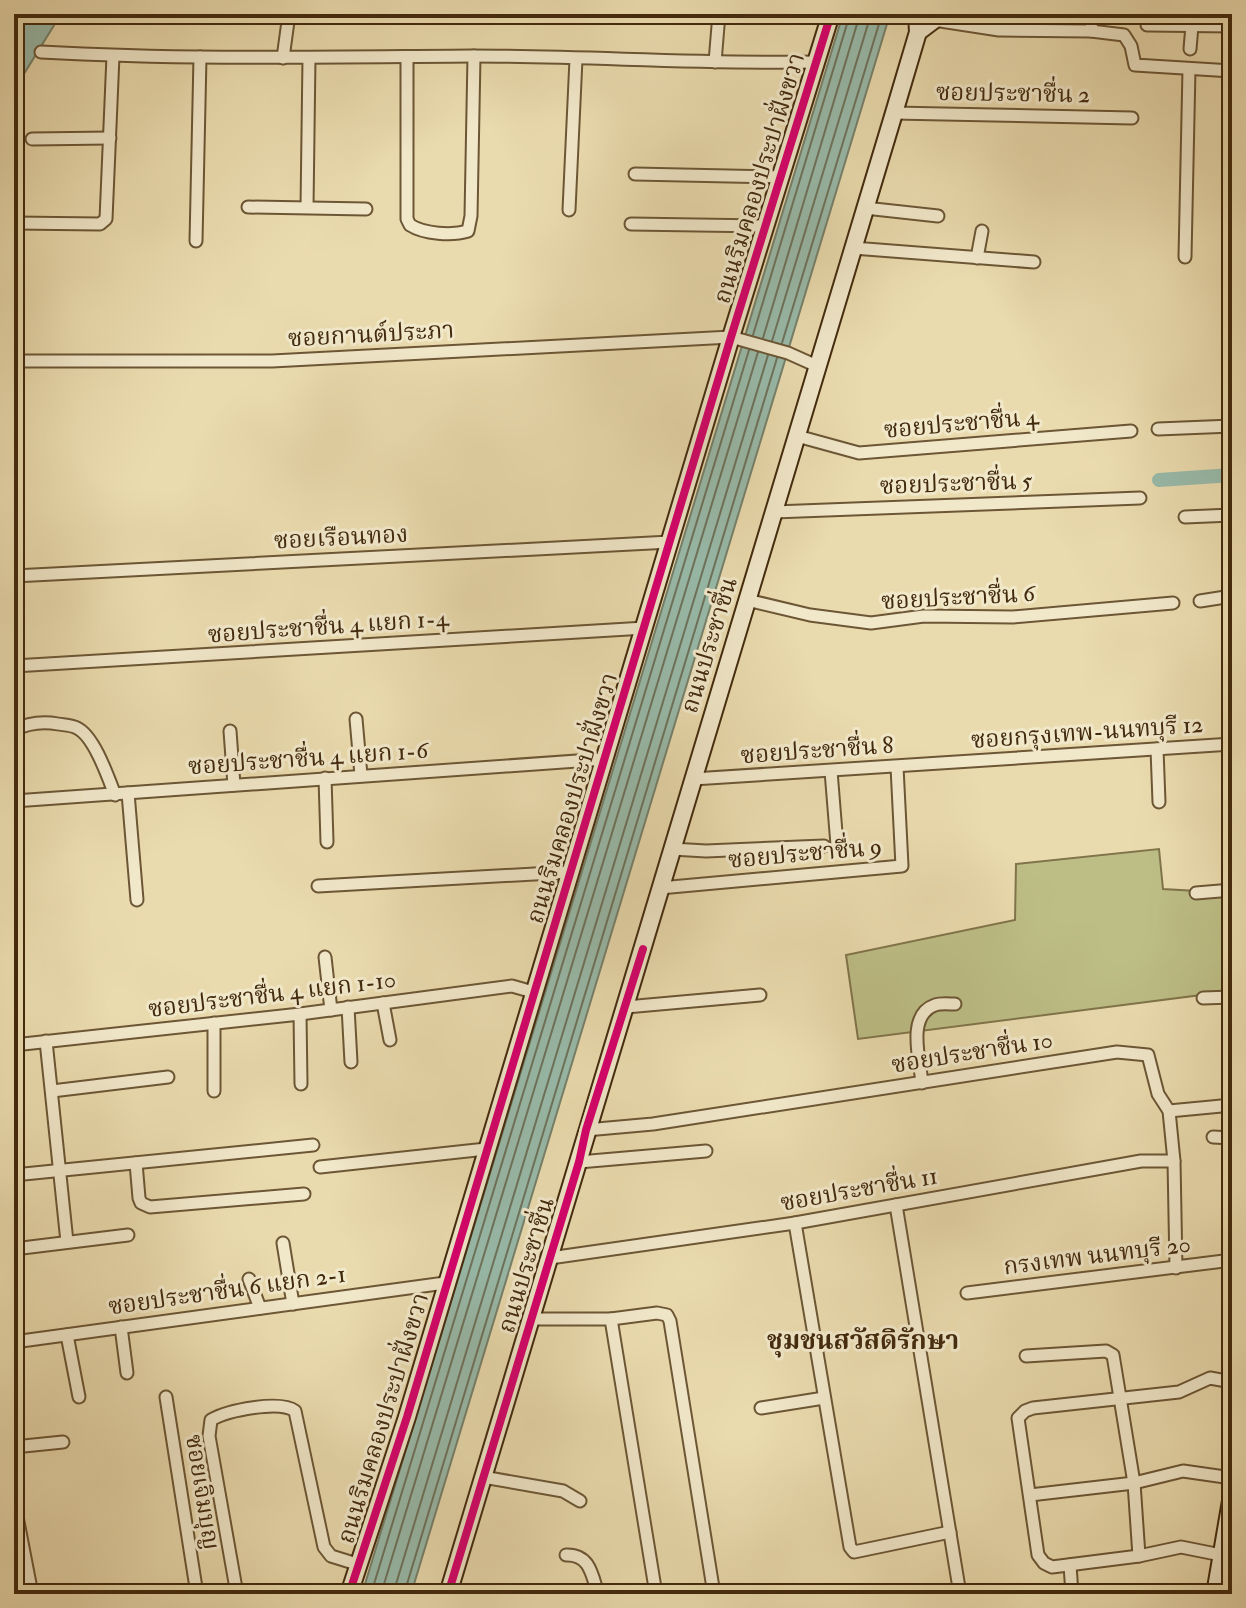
<svg xmlns="http://www.w3.org/2000/svg" width="1246" height="1608" font-family="'IM FELL Double Pica','Noto Serif Thai',serif">
<style>
.green{fill:#bdbe86;stroke:#80744a;stroke-width:2}
.water{fill:#98bbab;stroke:#76816c;stroke-width:2}
.lines{fill:none;stroke-linecap:round;stroke-linejoin:round}
.shore{stroke:#6d725c;stroke-width:2}
.canal{stroke:#98bbab;stroke-width:14}
.street-casing{stroke:#6c5635;stroke-width:15}
.secondary-casing{stroke:#422a0d;stroke-width:20}
.street{stroke:#f1e8ca;stroke-width:11}
.secondary{stroke:#f1e8ca;stroke-width:16}
.rail-casing{stroke:#422a0d;stroke-width:7}
.rail{stroke:#f1e8ca;stroke-width:4;stroke-dasharray:12;stroke-linecap:butt}
.cycleway-casing{stroke:#f1e8ca;stroke-width:13}
.cycleway{stroke:#d6006c;stroke-width:8}
.labels{text-anchor:middle;stroke-width:6;stroke-linejoin:round;paint-order:stroke}
.street-label{font-size:24px;fill:#422a0d;stroke:#f1e8ca}
.neighbourhood-label{font-size:26px;font-weight:bold;fill:#422a0d;stroke:#f1e8ca}
</style>
<rect width="100%" height="100%" fill="#eadbae"/>
<filter id="stains"><feTurbulence type="fractalNoise" baseFrequency=".0025" numOctaves="4"/><feColorMatrix values="0 0 0 0 .2 0 0 0 0 .09 0 0 0 0 .02 0 0 0 .5 -.17"/></filter>
<radialGradient id="worn" r=".72"><stop offset=".6" stop-color="#630" stop-opacity="0"/><stop offset="1" stop-color="#630" stop-opacity=".3"/></radialGradient>
<!-- green -->
<path class="green" d="M1159 849 1163 889 1232 893V991L858 1039 846 955 1015 920 1016 864Z"/>
<!-- water -->
<g class="water">
<path d="M26 14H61L14 90V33Z"/>
<path d="M843 14H890L411 1594H362Z"/>
</g>
<g class="lines">
<!-- shore -->
<g class="shore">
<path d="M753 335 850 14"/>
<path d="M763 338 860 14"/>
<path d="M772 341 871 14"/>
<path d="M782 343 882 14"/>
<path d="M371 1594 749 350"/>
<path d="M381 1594 758 352"/>
<path d="M393 1594 768 355"/>
<path d="M404 1594 777 358"/>
</g>
<!-- canal -->
<path class="canal" d="M1159 480 1232 475"/>
<!-- street casing -->
<g class="street-casing">
<g id="street">
<path d="M728 14 830 17"/>
<path d="M934 20 999 30 1091 31 1124 35 1131 46 1135 65 1232 71"/>
<path d="M1147 25 1232 26"/>
<path d="M1091 31 1092 14"/>
<path d="M1190 49 1193 14"/>
<path d="M41 52C185 60 328 57 471 56 586 56 701 64 816 62"/>
<path d="M407 57V219L410 225C424 234 452 236 468 231L471 216 474 56"/>
<path d="M283 58 289 14"/>
<path d="M715 62 719 14"/>
<path d="M894 113 1132 118"/>
<path d="M32 139 110 138"/>
<path d="M635 174 782 177"/>
<path d="M248 207 366 209"/>
<path d="M307 207 309 58"/>
<path d="M865 208 938 216"/>
<path d="M569 210 576 59"/>
<path d="M14 223 100 224 106 219 113 56"/>
<path d="M631 224 765 226"/>
<path d="M196 241 200 57"/>
<path d="M853 248 1034 262"/>
<path d="M1185 257 1189 69"/>
<path d="M977 258 982 231"/>
<path d="M14 361H272L731 337 788 353 817 366"/>
<path d="M1158 429 1232 426"/>
<path d="M797 436 859 453 1131 431"/>
<path d="M774 512 1140 498"/>
<path d="M1185 517 1232 515"/>
<path d="M14 576 670 542"/>
<path d="M747 600 810 615 871 623 924 616 1013 617 1173 603"/>
<path d="M1200 601 1232 596"/>
<path d="M14 666 645 628"/>
<path d="M356 719 361 775"/>
<path d="M14 730C28 723 42 721 58 724 64 725 72 725 77 728 94 736 108 777 115 795"/>
<path d="M230 731 234 785"/>
<path d="M1157 749 1159 802"/>
<path d="M831 771 837 845"/>
<path d="M325 778 327 842"/>
<path d="M693 779 1232 744"/>
<path d="M128 793 137 900"/>
<path d="M14 801 605 759"/>
<path d="M672 849 706 851 824 846"/>
<path d="M318 886 570 872"/>
<path d="M660 888 902 866 897 767"/>
<path d="M1196 893 1232 890"/>
<path d="M325 957 331 1010"/>
<path d="M1203 998 1232 997"/>
<path d="M383 1003 390 1040"/>
<path d="M348 1007 351 1062"/>
<path d="M626 1007 760 995"/>
<path d="M300 1014 301 1084"/>
<path d="M46 1041 67 1242"/>
<path d="M14 1045 300 1014 512 986 533 992"/>
<path d="M922 1083C920 1060 906 1015 935 1005 941 1003 949 1004 955 1004"/>
<path d="M52 1091 168 1077"/>
<path d="M214 1091V1023"/>
<path d="M1169 1111 1232 1105"/>
<path d="M586 1130 653 1124 1117 1052 1148 1055 1158 1094 1169 1111 1174 1161 1176 1268"/>
<path d="M1213 1137 1232 1138"/>
<path d="M579 1162 706 1151"/>
<path d="M136 1163 139 1198 141 1203 150 1207 304 1194"/>
<path d="M320 1167 486 1149"/>
<path d="M14 1175 313 1145"/>
<path d="M896 1205 960 1594"/>
<path d="M795 1223 850 1547 854 1552 950 1532"/>
<path d="M283 1243 293 1304"/>
<path d="M14 1249 128 1235"/>
<path d="M550 1258 795 1223 1141 1161H1174"/>
<path d="M249 1279 260 1308"/>
<path d="M967 1293 1232 1260"/>
<path d="M530 1319H611L657 1313 667 1315 670 1321 714 1594"/>
<path d="M611 1319 656 1594"/>
<path d="M121 1327 127 1373"/>
<path d="M67 1335 79 1397"/>
<path d="M14 1342 445 1283"/>
<path d="M1026 1356 1106 1351 1113 1355 1134 1483 1139 1556"/>
<path d="M166 1397 197 1594"/>
<path d="M761 1408 824 1398"/>
<path d="M14 1447 63 1442"/>
<path d="M483 1477 563 1491 580 1501"/>
<path d="M1030 1495 1134 1483 1183 1471 1232 1478"/>
<path d="M14 1501 32 1594"/>
<path d="M566 1555C590 1554 592 1575 598 1594"/>
<path d="M1221 1555 1181 1547 1139 1556 1052 1567 1044 1563 1038 1555 1018 1418 1025 1411 1033 1408 1179 1392 1210 1378 1232 1382"/>
<path d="M1070 1565 1072 1594"/>
<path d="M237 1594 209 1436 211 1420C228 1410 280 1400 295 1411L324 1547 331 1556 360 1565"/>
</g>
</g>
<!-- secondary casing -->
<g class="secondary-casing">
<g id="secondary">
<path d="M918 32 934 20 935 14"/>
<path d="M349 1594 407 1417 731 337 831 14"/>
<path d="M448 1594 894 113 918 32 917 14"/>
<path d="M1215 1594 1232 1495"/>
</g>
</g>
<!-- street -->
<use href="#street" class="street"/>
<!-- secondary -->
<use href="#secondary" class="secondary"/>
<!-- rail casing -->
<g class="rail-casing">
<path id="rail" d="M1226 1594 1232 1565"/>
</g>
<!-- rail -->
<use href="#rail" class="rail"/>
<!-- cycleway casing -->
<g class="cycleway-casing">
<g id="cycleway">
<path d="M349 1594 407 1417 731 337 831 14"/>
<path d="M448 1594 579 1162 586 1130 643 949"/>
</g>
</g>
<!-- cycleway -->
<use href="#cycleway" class="cycleway"/>
</g>
<g class="labels">
<!-- street labels -->
<g class="street-label">
<text transform="translate(1013 93) rotate(1)" y="8">ซอยประชาชื่น 2</text>
<text transform="translate(759 178) rotate(-73)" y="8">ถนนริมคลองประปาฝั่งขวา</text>
<text transform="translate(371 334) rotate(-3)" y="8">ซอยกานต์ประภา</text>
<text transform="translate(961 423) rotate(-5)" y="8">ซอยประชาชื่น 4</text>
<text transform="translate(956 483) rotate(-2)" y="8">ซอยประชาชื่น 5</text>
<text transform="translate(341 537) rotate(-3)" y="8">ซอยเรือนทอง</text>
<text transform="translate(958 597) rotate(-3)" y="8">ซอยประชาชื่น 6</text>
<text transform="translate(328 626) rotate(-4)" y="8">ซอยประชาชื่น 4 แยก 1-4</text>
<text transform="translate(709 645) rotate(-73)" y="8">ถนนประชาชื่น</text>
<text transform="translate(1087 732) rotate(-4)" y="8">ซอยกรุงเทพ-นนทบุรี 12</text>
<text transform="translate(817 750) rotate(-4)" y="8">ซอยประชาชื่น 8</text>
<text transform="translate(308 758) rotate(-4)" y="8">ซอยประชาชื่น 4 แยก 1-6</text>
<text transform="translate(572 798) rotate(-73)" y="8">ถนนริมคลองประปาฝั่งขวา</text>
<text transform="translate(805 853) rotate(-5)" y="8">ซอยประชาชื่น 9</text>
<text transform="translate(272 994) rotate(-7)" y="8">ซอยประชาชื่น 4 แยก 1-10</text>
<text transform="translate(972 1052) rotate(-9)" y="8">ซอยประชาชื่น 10</text>
<text transform="translate(859 1189) rotate(-10)" y="8">ซอยประชาชื่น 11</text>
<text transform="translate(1097 1255) rotate(-7)" y="8">กรงเทพ นนทบุรี 20</text>
<text transform="translate(526 1265) rotate(-73)" y="8">ถนนประชาชื่น</text>
<text transform="translate(227 1290) rotate(-8)" y="8">ซอยประชาชื่น 6 แยก 2-1</text>
<text transform="translate(383 1418) rotate(-73)" y="8">ถนนริมคลองประปาฝั่งขวา</text>
<text transform="translate(203 1492) rotate(81)" y="8">ซอยเจิมบุญ</text>
</g>
<!-- neighbourhood labels -->
<g class="neighbourhood-label">
<text x="863" y="1349">ชุมชนสวัสดิรักษา</text>
</g>
</g>
<!-- margin -->
<rect width="1246" height="1608" fill="none" stroke="#eadbae" stroke-width="48"/>
<rect x="16" y="16" width="1214" height="1576" fill="none" stroke="#422a0d" stroke-width="4"/>
<rect x="24" y="24" width="1198" height="1560" fill="none" stroke="#422a0d" stroke-width="2"/>
<rect width="100%" height="100%" filter="url(#stains)"/>
<rect width="100%" height="100%" fill="url(#worn)"/>
</svg>
